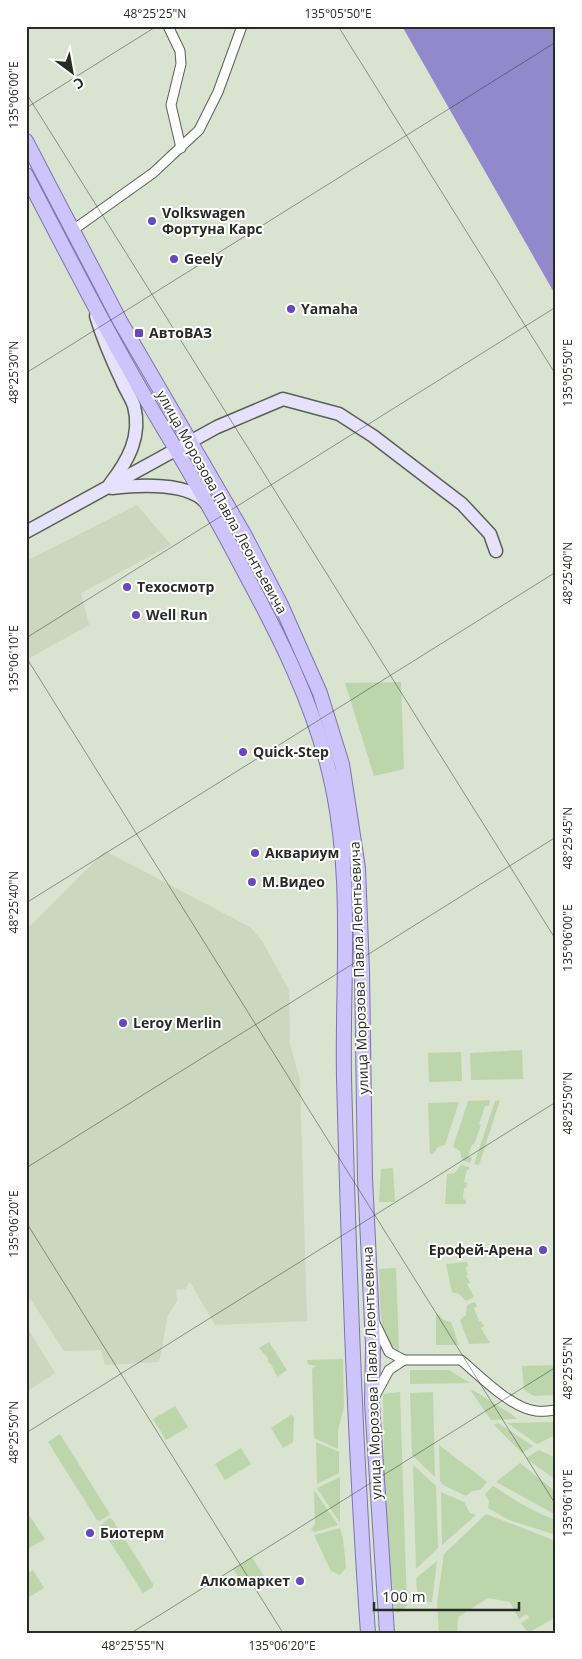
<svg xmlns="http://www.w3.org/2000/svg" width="582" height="1659" font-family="'Open Sans',sans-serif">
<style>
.built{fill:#c9d8be}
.green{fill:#bdd5ab}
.water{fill:#9288cc}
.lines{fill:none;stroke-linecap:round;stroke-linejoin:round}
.street-casing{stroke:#596252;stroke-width:11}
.secondary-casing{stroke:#596252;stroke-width:15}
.primary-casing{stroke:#7d75ae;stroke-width:16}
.street{stroke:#fff;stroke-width:9}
.secondary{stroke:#e6e1fd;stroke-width:12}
.primary{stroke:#cdc4fb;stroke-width:14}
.ticks{fill:none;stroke:#282c25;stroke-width:1;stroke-opacity:0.45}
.poi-dot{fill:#6748c0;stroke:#fff;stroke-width:2}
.labels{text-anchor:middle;stroke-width:4;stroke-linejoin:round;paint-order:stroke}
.poi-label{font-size:14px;font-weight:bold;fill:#282c25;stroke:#fff;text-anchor:start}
.street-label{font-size:14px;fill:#282c25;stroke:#fff}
.neatline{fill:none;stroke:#282c25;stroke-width:2}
.ticks-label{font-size:12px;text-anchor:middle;fill:#282c25}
</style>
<rect width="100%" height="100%" fill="#d8e3d0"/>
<!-- built -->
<g class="built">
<path d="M137 505 171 545 81 593 89 625 26 660V561Z"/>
<path d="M105 851 250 927 262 941 289 990 290 1044 300 1081 307 1321 215 1325 190 1282 185 1289 176 1290 177 1301 168 1315 159 1362 105 1365 101 1350 64 1351 26 1292V930Z"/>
<path d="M26 1326 55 1373 26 1392Z"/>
</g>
<!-- green -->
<g class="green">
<path d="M401 682 404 769 374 776 345 683Z"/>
<path d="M522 1050 523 1079 471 1080 470 1053Z"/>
<path d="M461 1052 462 1081 429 1082 428 1053Z"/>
<path d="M490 1100 489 1106H485L479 1124 481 1125 474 1145 472 1144 468 1157 472 1158 470 1163 462 1160 460 1151 453 1147 468 1101Z"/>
<path d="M500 1100 479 1165 474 1164 495 1101Z"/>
<path d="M459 1102 445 1145 438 1147 433 1154H430L428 1103Z"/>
<path d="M461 1165 469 1167V1170H467L464 1182 467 1183 466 1188H464L463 1199 466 1200V1204H445L447 1174 455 1173Z"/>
<path d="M393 1168 395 1202H379L381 1169Z"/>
<path d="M467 1262 468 1266 465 1267 468 1275H466L470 1283 467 1284 474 1297 466 1301 459 1294 452 1292 446 1264Z"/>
<path d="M396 1268 399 1350 397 1351C376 1334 381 1294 379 1269Z"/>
<path d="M475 1302 477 1306 474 1308 479 1321H481L484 1326 481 1328 490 1343 469 1344 460 1320 466 1315 467 1305Z"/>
<path d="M436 1314H438L444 1320 451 1322 459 1345H436Z"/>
<path d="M269 1342 287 1370 277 1377 271 1364 268 1362V1358L259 1348Z"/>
<path d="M343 1359 344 1407 338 1430V1449L314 1438 312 1369 316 1366 308 1364 307 1360Z"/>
<path d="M556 1365V1395L534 1396 524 1390 522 1366Z"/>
<path d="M410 1370H449L470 1383 410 1384Z"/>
<path d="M473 1390 513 1415 517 1419 491 1420 471 1391Z"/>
<path d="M400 1392 407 1606 398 1613 395 1611 385 1522 383 1394Z"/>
<path d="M433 1392 435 1477 412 1455 410 1393Z"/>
<path d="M175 1406 188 1427 166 1440 153 1419Z"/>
<path d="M291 1415 294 1417 293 1442 283 1448 271 1428Z"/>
<path d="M556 1422V1435L537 1444 507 1423Z"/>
<path d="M498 1423 533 1446 522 1453 494 1425Z"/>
<path d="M60 1434 110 1514 100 1521 97 1520 48 1442Z"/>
<path d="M316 1442 339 1452V1473L317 1484Z"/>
<path d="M439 1445 487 1482 480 1490 472 1491 466 1496 443 1485 440 1481Z"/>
<path d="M241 1448 251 1464 225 1480 215 1464Z"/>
<path d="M539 1450 556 1458V1480L526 1458Z"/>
<path d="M520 1463 556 1492V1515L496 1482Z"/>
<path d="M413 1465 436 1486 438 1548 416 1569Z"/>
<path d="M340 1477V1523L317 1488Z"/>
<path d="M493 1486C517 1501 531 1511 556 1520V1535L509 1520 488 1508 489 1501 485 1494Z"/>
<path d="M314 1490 338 1525 315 1532 311 1530 315 1524Z"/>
<path d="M441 1492 464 1502 470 1513 476 1515 442 1545Z"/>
<path d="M486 1514 556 1541V1617L528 1633 521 1623 529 1618 527 1614 519 1619 510 1602 488 1598 458 1617 457 1633H439L437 1603 444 1554Z"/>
<path d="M29 1515 45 1539 26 1550V1517Z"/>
<path d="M109 1518 112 1519 153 1584V1587L143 1593 100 1526Z"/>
<path d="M340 1528 343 1539 346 1567 340 1575 331 1571 314 1535Z"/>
<path d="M252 1557 264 1576 245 1588 233 1569Z"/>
<path d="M437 1561 432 1602H418L416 1578Z"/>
<path d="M33 1570 44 1588 26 1599V1574Z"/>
</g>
<!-- water -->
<path class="water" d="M402 26H556V296Z"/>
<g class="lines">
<!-- street casing -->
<g class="street-casing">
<g id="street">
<path d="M168 26 180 51 181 64 171 105 181 148"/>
<path d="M73 230 153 173 199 130 218 92 242 26"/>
<path d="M375 1323 389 1352 404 1360H461C480 1376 511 1408 536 1411 542 1412 549 1411 556 1410"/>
<path d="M375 1396 389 1370 404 1360"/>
</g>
</g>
<!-- secondary casing -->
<g class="secondary-casing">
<g id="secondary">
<path d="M96 316C103 339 112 360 122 381 125 389 131 397 134 406 142 436 128 461 110 484"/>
<path d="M112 488C138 485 194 481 209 507"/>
<path d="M26 532 217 427 283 399 339 414 373 436 462 504 490 534 496 551"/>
</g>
</g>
<!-- primary casing -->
<g class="primary-casing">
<g id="primary">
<path d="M26 141 120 321 244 534 281 605 320 693 342 764 358 868 362 971 365 1178 373 1345 372 1403 387 1633"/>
<path d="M26 175C70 259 113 344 162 426 191 474 219 523 245 573 279 636 312 701 329 771 354 872 342 977 344 1078 349 1263 355 1448 368 1633"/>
</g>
</g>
<!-- street -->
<use href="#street" class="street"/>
<!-- secondary -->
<use href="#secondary" class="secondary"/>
<!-- primary -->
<use href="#primary" class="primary"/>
</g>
<!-- ticks -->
<path class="ticks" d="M338 26 556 375M26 93 556 940M26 108 157 26M26 373 556 42M26 638 556 307M26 657 556 1505M26 903 556 572M26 1168 556 837M26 1222 283 1633M26 1433 556 1102M131 1633 556 1367M555 1633 556 1632"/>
<!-- markers -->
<g class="poi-dot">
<circle cx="152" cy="221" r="5"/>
<circle cx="174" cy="259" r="5"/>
<circle cx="291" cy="309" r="5"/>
<rect x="134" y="328" width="10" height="10" rx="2.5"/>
<circle cx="127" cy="587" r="5"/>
<circle cx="136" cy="615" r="5"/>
<circle cx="243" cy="752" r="5"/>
<circle cx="255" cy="853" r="5"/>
<circle cx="252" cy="882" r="5"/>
<circle cx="123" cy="1023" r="5"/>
<circle cx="543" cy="1250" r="5"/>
<circle cx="90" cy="1533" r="5"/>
<circle cx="300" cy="1581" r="5"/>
</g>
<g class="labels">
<!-- poi labels -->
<g class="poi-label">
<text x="162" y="218">Volkswagen<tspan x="162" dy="16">Фортуна Карс</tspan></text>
<text x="184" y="264">Geely</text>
<text x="301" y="314">Yamaha</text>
<text x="149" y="338">АвтоВАЗ</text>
<text x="137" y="592">Техосмотр</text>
<text x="146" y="620">Well Run</text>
<text x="253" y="757">Quick-Step</text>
<text x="265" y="858">Аквариум</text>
<text x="262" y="887">М.Видео</text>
<text x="133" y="1028">Leroy Merlin</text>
<text x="533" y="1255" text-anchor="end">Ерофей-Арена</text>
<text x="100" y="1538">Биотерм</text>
<text x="290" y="1586" text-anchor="end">Алкомаркет</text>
</g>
<!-- street labels -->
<g class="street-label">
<text transform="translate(222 502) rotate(61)" y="5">улица Морозова Павла Леонтьевича</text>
<text transform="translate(359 968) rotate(-92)" y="5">улица Морозова Павла Леонтьевича</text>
<text transform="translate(372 1373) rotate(-92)" y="5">улица Морозова Павла Леонтьевича</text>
</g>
</g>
<!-- border -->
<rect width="582" height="1659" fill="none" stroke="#ffffff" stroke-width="55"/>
<!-- north arrow -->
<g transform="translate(72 72) rotate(148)" stroke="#ffffff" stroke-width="4" paint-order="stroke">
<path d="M0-4L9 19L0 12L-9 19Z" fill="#282c25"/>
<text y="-8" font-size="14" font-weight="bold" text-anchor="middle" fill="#282c25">С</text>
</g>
<!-- scale -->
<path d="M374 1602v8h145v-8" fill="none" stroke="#282c25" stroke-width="2.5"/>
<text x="382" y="1602" font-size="15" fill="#282c25" stroke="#ffffff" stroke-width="4" paint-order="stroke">100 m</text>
<rect x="28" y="28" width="526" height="1604" class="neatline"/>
<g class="ticks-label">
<text x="155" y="18">48°25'25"N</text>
<text x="338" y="18">135°05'50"E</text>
<text transform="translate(14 95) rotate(-90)" y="4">135°06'00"E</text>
<text transform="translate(14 372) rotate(-90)" y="4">48°25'30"N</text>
<text transform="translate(568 373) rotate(-90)" y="4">135°05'50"E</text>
<text transform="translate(568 573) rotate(-90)" y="4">48°25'40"N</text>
<text transform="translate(14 659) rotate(-90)" y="4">135°06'10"E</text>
<text transform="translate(568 838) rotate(-90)" y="4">48°25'45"N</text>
<text transform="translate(14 902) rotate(-90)" y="4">48°25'40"N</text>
<text transform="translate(568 938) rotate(-90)" y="4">135°06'00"E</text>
<text transform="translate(568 1103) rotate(-90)" y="4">48°25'50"N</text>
<text transform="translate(14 1224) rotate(-90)" y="4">135°06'20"E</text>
<text transform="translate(568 1368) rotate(-90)" y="4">48°25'55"N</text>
<text transform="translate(14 1432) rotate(-90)" y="4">48°25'50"N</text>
<text transform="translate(568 1503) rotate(-90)" y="4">135°06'10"E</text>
<text x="133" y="1650">48°25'55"N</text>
<text x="282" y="1650">135°06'20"E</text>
</g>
</svg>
